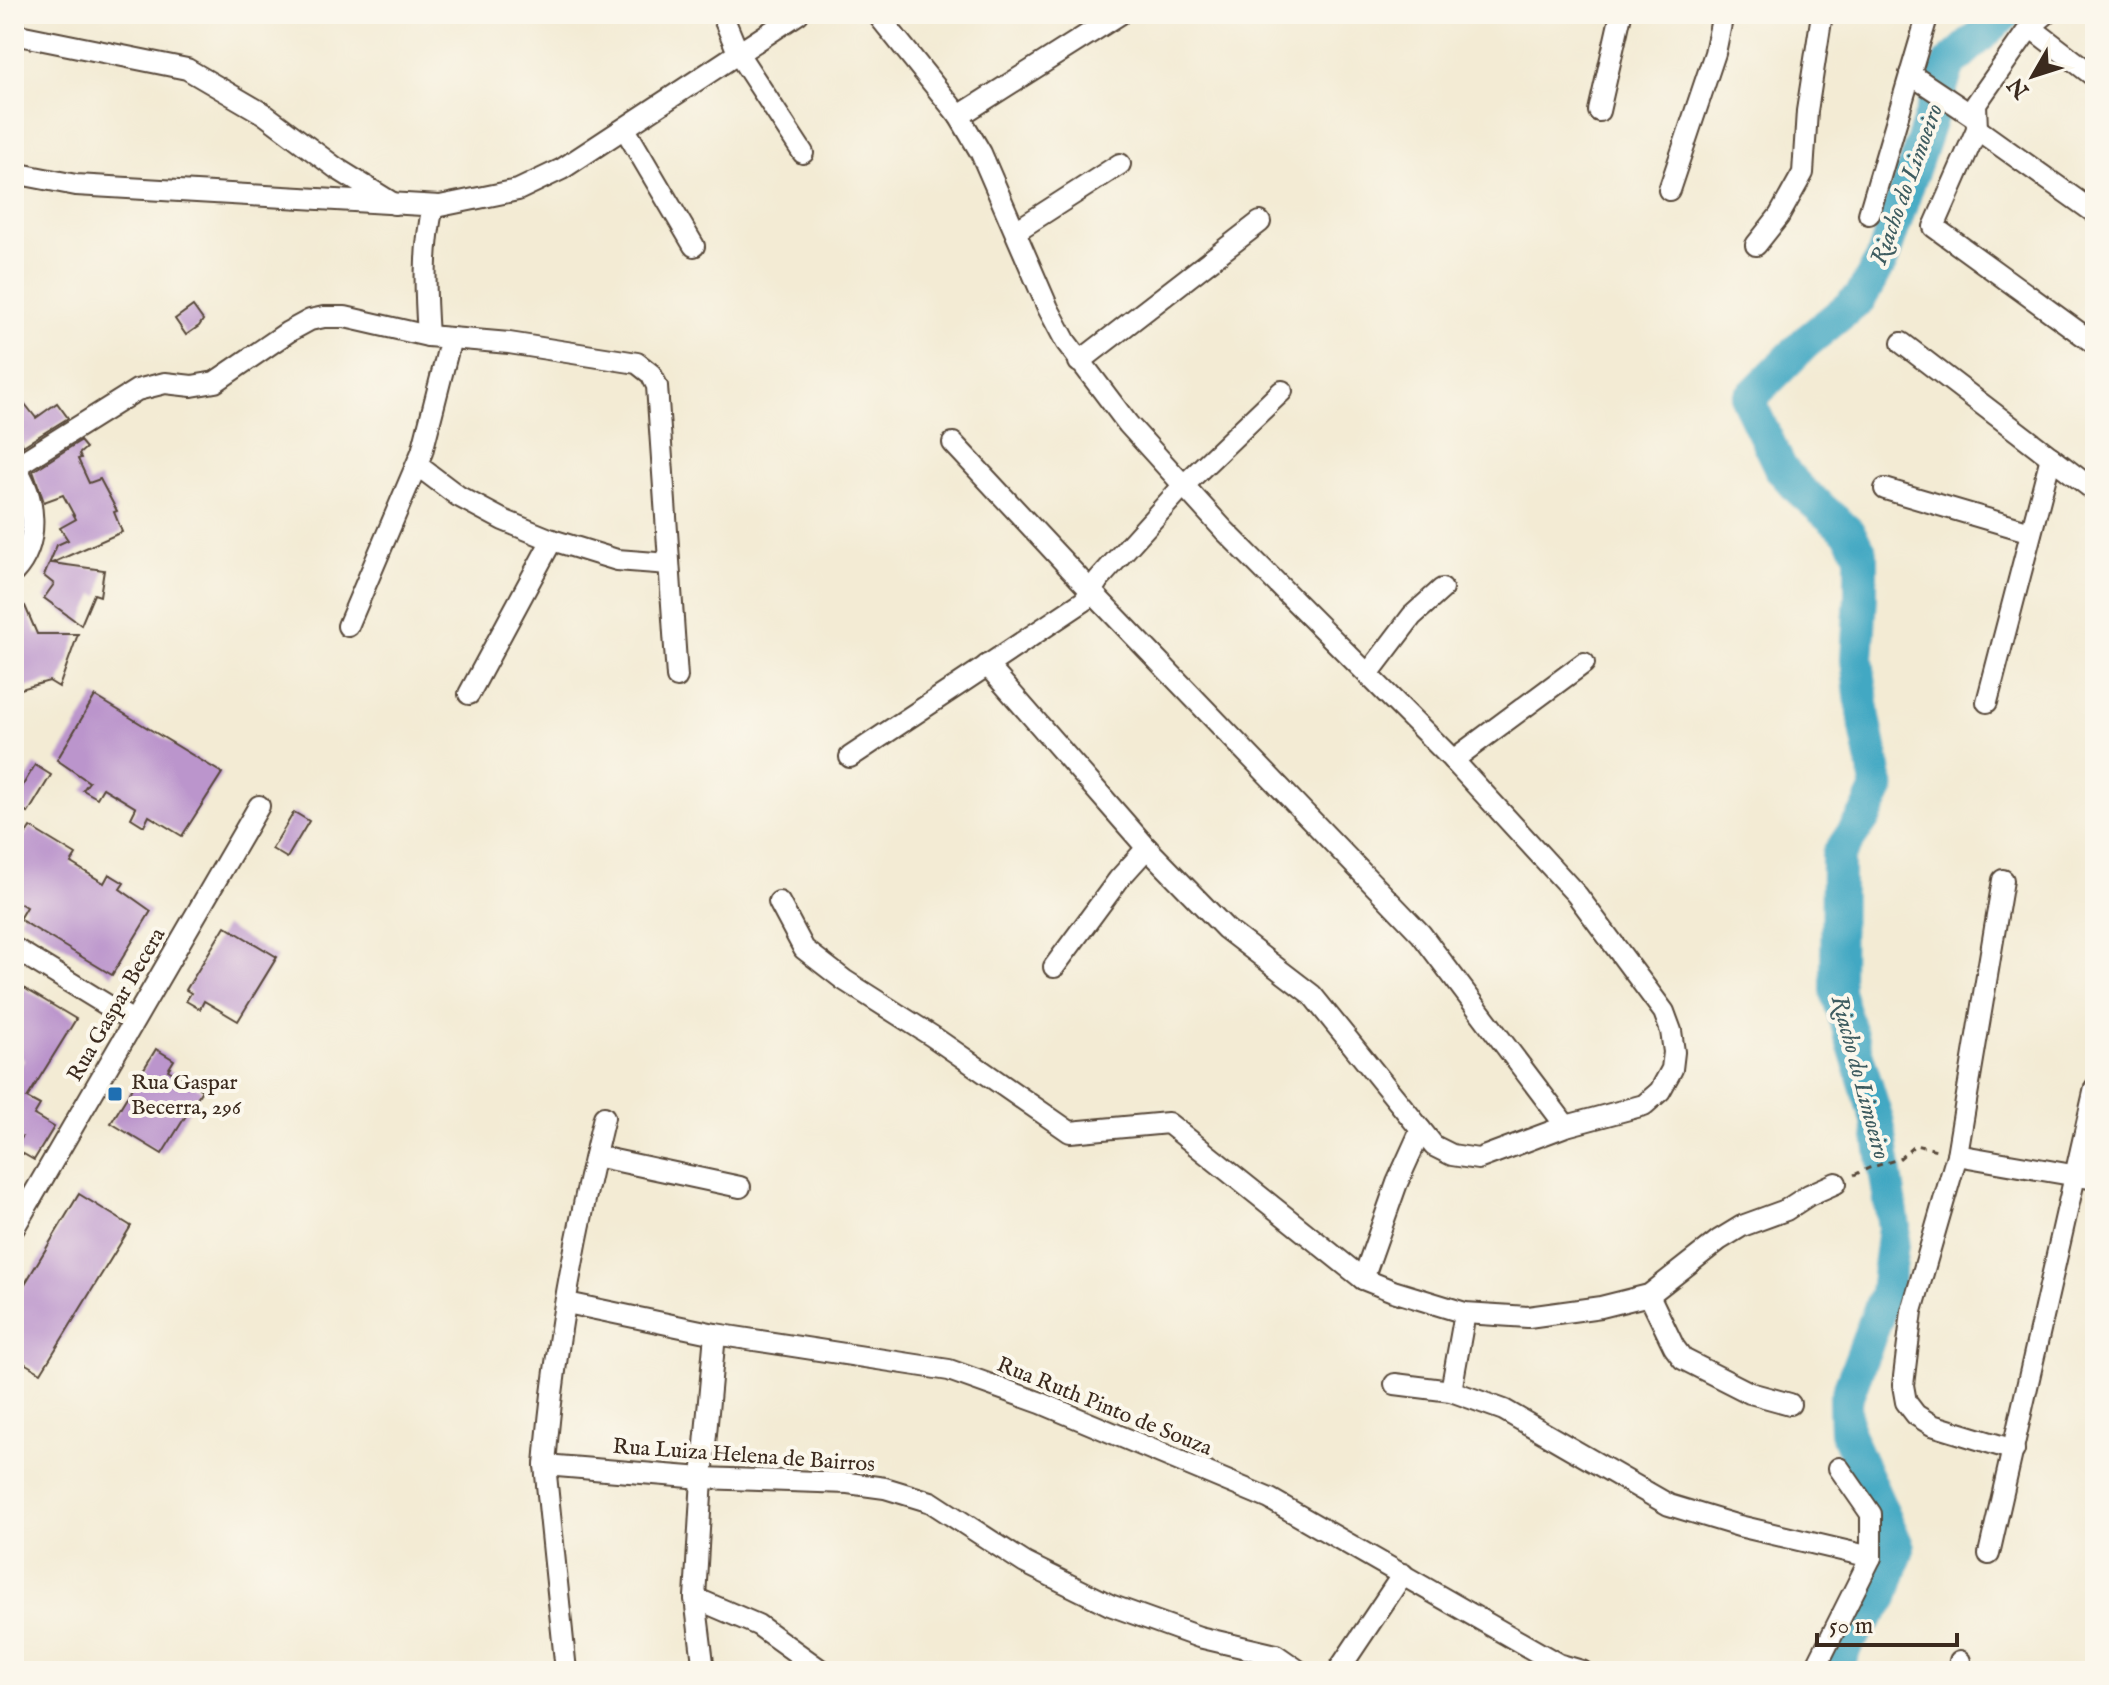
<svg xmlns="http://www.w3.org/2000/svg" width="2109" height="1685" font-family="'IM FELL English',serif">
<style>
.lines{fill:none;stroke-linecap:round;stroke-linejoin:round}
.river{stroke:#43a8c3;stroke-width:34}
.building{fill:#bb95cc}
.street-casing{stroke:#574739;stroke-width:24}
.path{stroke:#574739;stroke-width:3;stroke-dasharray:6 6;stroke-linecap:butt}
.street{stroke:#fff;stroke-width:20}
.poi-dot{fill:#1f6fb2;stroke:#fbf7ec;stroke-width:3}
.labels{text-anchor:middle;stroke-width:8;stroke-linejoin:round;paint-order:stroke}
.street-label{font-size:22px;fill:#3b2a1e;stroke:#fbf7ec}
.poi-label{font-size:22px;fill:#3b2a1e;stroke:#fbf7ec;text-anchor:start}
.water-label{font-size:24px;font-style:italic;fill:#3e5c60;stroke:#fbf7ec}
</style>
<rect width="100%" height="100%" fill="#fbf7ec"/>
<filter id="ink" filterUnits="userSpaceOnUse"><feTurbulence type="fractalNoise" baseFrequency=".0125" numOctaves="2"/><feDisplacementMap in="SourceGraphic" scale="16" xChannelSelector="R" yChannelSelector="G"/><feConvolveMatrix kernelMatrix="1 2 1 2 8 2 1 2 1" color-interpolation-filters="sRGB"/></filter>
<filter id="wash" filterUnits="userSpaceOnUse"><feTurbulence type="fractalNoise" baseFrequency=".006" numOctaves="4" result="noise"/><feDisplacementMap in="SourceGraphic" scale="32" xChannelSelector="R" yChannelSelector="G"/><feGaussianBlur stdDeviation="1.8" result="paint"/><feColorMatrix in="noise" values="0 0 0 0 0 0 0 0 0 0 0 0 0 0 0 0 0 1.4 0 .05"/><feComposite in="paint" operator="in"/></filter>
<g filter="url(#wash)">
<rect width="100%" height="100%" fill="#f3ebd4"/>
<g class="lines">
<!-- river -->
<path class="river" d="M1834 1671 1847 1643 1882 1597 1898 1548 1846 1432 1845 1401 1886 1293 1894 1227 1878 1123 1837 992 1838 855 1866 814 1878 789 1863 712 1857 659 1861 596V553L1848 532 1799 489 1781 469 1748 400 1805 343 1860 298 1882 260 1949 64 2005 14"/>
</g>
<g id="blocks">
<!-- building -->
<g class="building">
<path d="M193 306 203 320 199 326 186 335 175 319Z"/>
<path d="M14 390 36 418 57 403 68 418 23 446 14 420Z"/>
<path d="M80 441 86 448 79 454 81 458 78 459 89 483 100 479 117 511 114 512 122 532 52 563 104 570 100 596 94 594 81 625 44 598 54 584 44 576 57 545 68 540 60 528 76 519 63 495 44 502 33 471Z"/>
<path d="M25 606 37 634H78L59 687 49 681 14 691V611Z"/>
<path d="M95 696 222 773 182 836 149 816 144 826 131 818 136 808 103 788 97 798 83 790 89 782 57 760Z"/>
<path d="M35 765 51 775 28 813 14 804V800Z"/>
<path d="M294 812 309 821 287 858 272 849Z"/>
<path d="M30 827 76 855 71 863 104 883 109 874 124 883 120 889 151 911 112 975 19 919 26 907 14 900V853Z"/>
<path d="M225 926 277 957 238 1021 204 1001 200 1009 186 1001 191 993 186 990Z"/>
<path d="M24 988 76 1019 27 1098 40 1105 34 1115 54 1127 34 1160 15 1149 22 1137 14 1132V1077L24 1060 14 1053V1005Z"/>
<path d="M156 1049 174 1060 168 1070 202 1090 162 1154 111 1123Z"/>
<path d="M79 1194 131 1226 41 1373 14 1357V1302Z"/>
</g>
</g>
</g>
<g filter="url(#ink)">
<use href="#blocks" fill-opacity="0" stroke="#574739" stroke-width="2"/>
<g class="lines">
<!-- street casing -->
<g class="street-casing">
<g id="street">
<path d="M722 14 739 55 803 153"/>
<path d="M877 14 959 116 981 153 1048 308 1066 342 1128 424 1224 530 1453 760 1577 895 1664 1012 1671 1031 1674 1052 1672 1069 1660 1091 1644 1105 1566 1126 1478 1159 1452 1155 1434 1146 1312 995 1226 929 1147 848 987 665"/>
<path d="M2030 27 2095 77"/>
<path d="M14 34 187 69 264 114 336 168 394 204"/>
<path d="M1910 74 1976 118"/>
<path d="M1599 111 1621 14"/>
<path d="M959 116 1120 14"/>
<path d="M625 129 694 246"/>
<path d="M1977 129 1976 104 2030 27 2046 14"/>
<path d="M14 173 76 185 440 206 518 190 562 169 798 14"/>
<path d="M1669 190 1715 53 1723 14"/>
<path d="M2095 213 1977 129 1934 227 2095 344"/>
<path d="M1869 214 1928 14"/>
<path d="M1016 231 1120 164"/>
<path d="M1756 245 1779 216 1803 173 1807 111 1822 14"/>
<path d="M428 336C425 291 423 251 433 206"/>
<path d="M1902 343 2095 491"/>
<path d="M1079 362 1260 222"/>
<path d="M953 443 1091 591 1421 934 1566 1126"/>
<path d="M14 465C36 496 41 543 14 572"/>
<path d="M417 465 458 496 503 520 552 540 617 560 669 564"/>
<path d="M16 466 137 390 165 383 192 386 215 382 288 332 310 320 324 317H345L428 336 509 343 637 363 651 374 657 386 677 677"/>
<path d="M1885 489 2031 532"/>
<path d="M348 626 422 452 451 338"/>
<path d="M1368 674 1412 616 1442 589"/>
<path d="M469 694 552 540"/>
<path d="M1987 702 2051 457"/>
<path d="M850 757 1084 601 1099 579 1183 486 1282 391"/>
<path d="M1453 760 1584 663"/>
<path d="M2003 880 1957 1155 1912 1311 1903 1385 1906 1402 1916 1415 1932 1425 2014 1450"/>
<path d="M779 902 804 949 844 980 932 1036 1070 1132 1168 1123 1363 1279 1393 1291 1465 1313 1528 1317 1601 1307 1649 1295 1719 1240 1742 1226 1786 1210 1809 1195 1836 1183"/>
<path d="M14 948 133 1021"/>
<path d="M1054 967 1119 879 1147 848"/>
<path d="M604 1117C576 1231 554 1348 545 1465L702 1478 848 1483 885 1488 931 1502 1025 1563 1110 1605 1199 1637 1276 1655 1299 1671"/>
<path d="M1957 1155 2095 1179"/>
<path d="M595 1156 740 1187"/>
<path d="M14 1228 259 806"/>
<path d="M1363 1279 1397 1183 1421 1130"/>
<path d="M1649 1295 1674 1347 1683 1359 1750 1393 1790 1404"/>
<path d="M567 1303 715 1334 949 1370 1041 1403 1270 1499 1558 1664 1582 1671"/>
<path d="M1395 1384 1451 1391 1504 1410 1669 1505 1739 1526 1871 1557"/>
<path d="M1451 1391 1465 1313"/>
<path d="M545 1465 566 1671"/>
<path d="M1989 1554 2095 1088"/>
<path d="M695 1598 758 1625 822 1671"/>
<path d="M704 1671 695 1598 702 1478 715 1334"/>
<path d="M1338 1671 1403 1574"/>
<path d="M1814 1671 1871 1557V1514L1839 1468"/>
<path d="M1958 1671 1960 1661"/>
</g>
</g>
<!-- path -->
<path class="path" d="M1854 1175 1869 1168 1899 1159 1915 1145 1937 1150"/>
<!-- street -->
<use href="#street" class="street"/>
</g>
</g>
<!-- markers -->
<rect class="poi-dot" x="107" y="1086" width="16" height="16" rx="4"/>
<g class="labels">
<!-- street labels -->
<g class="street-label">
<text transform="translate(115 1004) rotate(-60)" y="8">Rua Gaspar Becera</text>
<text transform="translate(1105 1405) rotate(22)" y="8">Rua Ruth Pinto de Souza</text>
<text transform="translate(744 1454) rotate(4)" y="8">Rua Luiza Helena de Bairros</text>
</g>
<!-- poi labels -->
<g class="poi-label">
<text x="131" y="1089">Rua Gaspar<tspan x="131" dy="25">Becerra, 296</tspan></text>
</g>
<!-- water labels -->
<g class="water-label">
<text transform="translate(1906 184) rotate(-70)" y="8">Riacho do Limoeiro</text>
<text transform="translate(1861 1077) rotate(75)" y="8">Riacho do Limoeiro</text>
</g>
</g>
<!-- margin -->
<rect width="2109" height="1685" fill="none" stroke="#fbf7ec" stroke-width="48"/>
<!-- north arrow -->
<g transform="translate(2033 76) rotate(231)" stroke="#fbf7ec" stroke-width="6" paint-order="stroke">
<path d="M0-6L14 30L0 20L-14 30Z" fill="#3b2a1e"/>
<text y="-12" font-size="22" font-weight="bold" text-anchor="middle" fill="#3b2a1e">N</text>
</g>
<!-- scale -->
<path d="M1817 1633v12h140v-12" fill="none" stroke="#3b2a1e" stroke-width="4"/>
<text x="1829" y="1633" font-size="24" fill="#3b2a1e" stroke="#fbf7ec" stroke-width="6" paint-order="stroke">50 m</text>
</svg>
